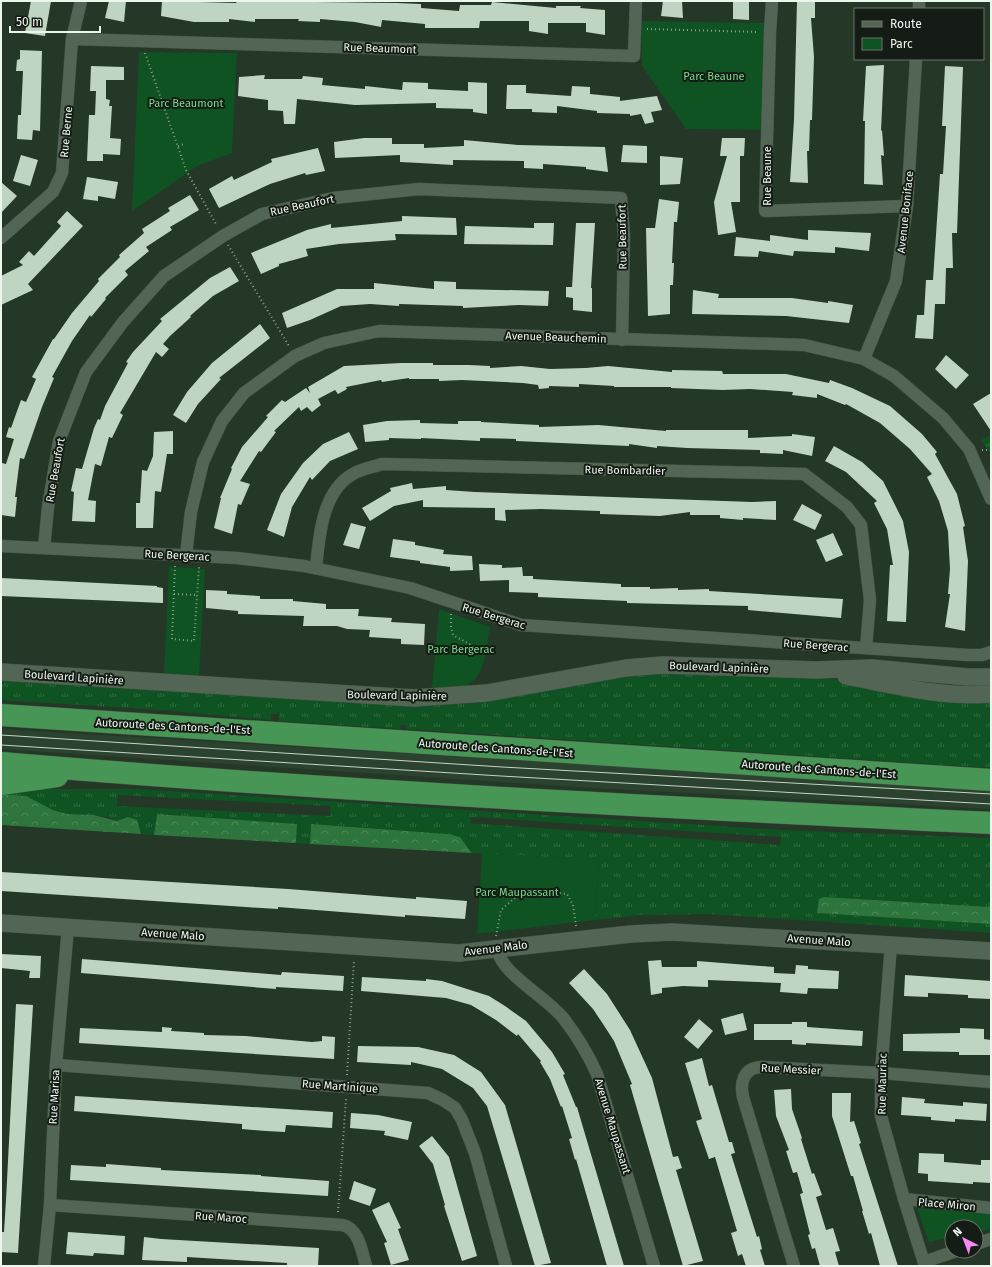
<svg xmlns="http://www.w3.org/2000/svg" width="992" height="1267" font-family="'Fira Sans',sans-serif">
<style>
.built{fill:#2b422e}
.grass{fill:url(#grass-tufts);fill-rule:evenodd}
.forest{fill:url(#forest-crowns)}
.park{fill:#0e5321}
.building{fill:#bfd5c1}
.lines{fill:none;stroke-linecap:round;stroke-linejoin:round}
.street-casing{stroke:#435245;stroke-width:13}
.secondary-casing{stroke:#435245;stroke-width:18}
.highway-casing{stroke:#435245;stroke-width:23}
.path{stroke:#909e91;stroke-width:2;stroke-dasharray:1 3;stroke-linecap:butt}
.street{stroke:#536554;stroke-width:12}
.secondary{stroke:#536554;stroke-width:17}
.highway{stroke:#479655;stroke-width:22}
.tram{stroke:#c7d3c8;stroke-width:1}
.labels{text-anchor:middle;stroke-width:4;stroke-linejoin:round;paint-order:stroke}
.street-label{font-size:11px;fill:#ebf6ec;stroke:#141c15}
.park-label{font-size:11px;fill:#7ad989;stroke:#141c15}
</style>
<defs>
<pattern id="grass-tufts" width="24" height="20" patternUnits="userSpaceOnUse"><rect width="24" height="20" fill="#0e5321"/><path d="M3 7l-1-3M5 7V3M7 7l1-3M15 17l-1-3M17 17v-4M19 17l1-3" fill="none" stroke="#316c41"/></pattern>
<pattern id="forest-crowns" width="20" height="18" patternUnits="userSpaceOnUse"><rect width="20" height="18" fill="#2d753c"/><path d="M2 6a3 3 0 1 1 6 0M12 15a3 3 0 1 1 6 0" fill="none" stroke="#4c8958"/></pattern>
</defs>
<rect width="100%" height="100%" fill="#253727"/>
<!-- built -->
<path class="built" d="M1 729 991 789V809L592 788 1 749Z"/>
<!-- grass -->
<g class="grass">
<path d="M991 435V454L981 440Z"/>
<path d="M666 673 817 677 991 701V768L407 729 406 725H401L400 729 279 721V714H271V720L160 710 1 700V681L420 706 476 703 602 680Z"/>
<path d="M35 789H135L186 792 781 830 991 838V907L824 897 817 913 991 924V933L709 914 640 915 595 920 599 860 472 853 468 846 448 834 330 825 311 824 310 844 296 843 297 824 156 814 154 835 141 834 140 829 107 817 94 815 67 814 53 810 26 796 1 794ZM118 795 330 806V816L117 806ZM471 817 781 837V838L780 845 470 823Z"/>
</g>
<!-- forest -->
<g class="forest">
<path d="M1 794 26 796 53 810 67 814 94 815 117 821 128 817 137 820 141 834 1 825Z"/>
<path d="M157 814 297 824 296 843 154 835Z"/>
<path d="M311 824 448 834 460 837 472 853 310 844Z"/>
<path d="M824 897 991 907V924L817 913 819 899Z"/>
</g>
<!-- park -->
<g class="park">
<path d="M641 21 770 23 765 130 686 129 642 66Z"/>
<path d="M139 52 237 53 232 153 197 166 132 211Z"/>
<path d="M169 567 205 569 199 676 164 673Z"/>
<path d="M439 609 490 627C485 649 487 683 458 688 450 689 441 688 432 689Z"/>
<path d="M482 853 599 860 595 920 477 934Z"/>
<path d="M917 1208 990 1214 991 1229 976 1232V1227H952V1237L929 1242Z"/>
</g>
<!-- building -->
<g class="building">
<path d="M31 1H51L45 36 25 33Z"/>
<path d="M109 1H126L124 22 105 18Z"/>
<path d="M162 1 236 3 237 1 397 3 421 4V8L459 11 460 5H491L492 2 556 8V6H581L580 8 605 10V35L586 32V23H548V34L529 31V21H480L479 28H425V24L382 20 381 27 355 22 320 19V22L298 21 299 19H255V22L229 19V22H194L161 16Z"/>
<path d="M663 1H682L683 18 661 16Z"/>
<path d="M733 1H749V20L733 19Z"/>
<path d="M797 1H815V18H811L814 57 812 120H810L809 151H807L808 183 790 182 794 120Z"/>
<path d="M20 50 42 51 40 131 33 130 32 140 17 139 18 115H21L23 71H16L17 60 20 59Z"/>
<path d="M884 65 881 131 882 130 884 156 881 155 883 185 864 184 865 121H863L866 66Z"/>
<path d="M91 66 124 67V80H106V99L110 100 109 106H112L110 138 121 139 120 155 103 154V161H87L89 115H95L96 91H90Z"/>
<path d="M945 66 963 67 957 233H952L953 268H946L945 304H935L933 339 915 338 917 315H924L926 280H933L940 174H943L946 126H942Z"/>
<path d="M265 75 264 79H302L303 76 323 78 322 85 365 89V86L402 90 403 82 428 83V89L468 91V82L487 83V114L473 112V109L436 108V103L355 105 297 99 295 124H284L283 111 268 110V100L238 96 239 77Z"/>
<path d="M507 85H526V93L571 96 572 86 590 87V94L620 97V101L657 96 662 110 651 112 654 122 645 124 641 114 630 116V114L597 113V111L557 106V113L532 112V109H506Z"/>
<path d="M364 138H392V144H424V148L464 146V140L518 145 605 147 608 172 586 169V167L543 164V169L524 168V161L453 160V165L420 163 400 162V155L335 158 334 142Z"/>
<path d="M722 138H745L744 156H740V202H731L736 232 718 235 714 202 727 156H720Z"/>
<path d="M623 145 647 146V163L621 162Z"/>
<path d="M318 148 325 171 306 175 305 173 270 184 219 208 209 189 232 176 234 180 272 162 271 159Z"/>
<path d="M21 155 38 160 30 186 13 181Z"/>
<path d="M660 156 683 158 680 184 660 185Z"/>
<path d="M87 177 118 182 115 199 98 196V201L83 199Z"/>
<path d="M1 182 17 196 1 213Z"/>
<path d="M190 195 199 210 170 227 172 230 146 247 149 251 125 271 128 275 105 298 106 299 91 317 90 315 72 341 52 377 54 378 42 407 24 459 20 458 15 497H17L15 517 1 515 2 463 6 464 14 439 6 437 9 427 11 428 21 400 26 402 36 379 32 377 53 339H54L72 313 99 281 98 279 120 257 119 255 144 233 142 229 170 211 168 208Z"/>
<path d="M659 199 679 202 677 222H674L672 263H674L673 285H670V314L648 316 646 228H655Z"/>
<path d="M67 211 83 226 28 284 33 290 1 305V276L23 265 19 262 29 251 34 256 61 226 57 222Z"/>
<path d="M402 216 456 218 457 235 395 234 396 240 339 244 306 249 308 256 279 264V266L261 274 251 253 307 230 331 224V228L402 221Z"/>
<path d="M534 223H554L553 245 464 244 465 226 534 228Z"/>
<path d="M576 223H595L591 288H592V312L573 310V298L566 297V287H572Z"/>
<path d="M808 230 871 233 869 251 835 247V253L794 251 793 256 759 251 758 257 734 256 736 237 770 241V235L808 240Z"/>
<path d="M230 267 239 281 213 296 190 316 191 317 170 336 163 344 169 349 162 357 156 352 120 413 123 415 112 438 109 437 101 466 95 464 88 500 96 501 95 522 72 521 74 492 71 491 76 468 82 469 94 428 98 419 100 420 105 406 128 363 126 362 133 352 162 321 160 319 210 278Z"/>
<path d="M434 281 456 282V289L549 291 548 306 519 305 463 308V306L399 304V306L370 304 341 306 310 320 287 328 282 313 337 289H374V283L434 289Z"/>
<path d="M693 290 719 294 718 298H792L828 303V301L853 305 849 323 786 316 692 314Z"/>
<path d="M260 324 270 338 219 378 221 379 198 404 186 423 173 415 187 392 212 363Z"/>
<path d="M946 355 969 375 956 389 935 369Z"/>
<path d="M401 363H433V365H469L490 366V368L521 366 550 369 586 368 608 366 672 372V370L722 371 723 374H786L829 383 830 380 852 388 890 406 922 434 937 452 935 454 957 494 965 526 963 527 968 561 965 631 945 627 950 594H948L950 569 948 531 939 501 927 477 932 474 910 449 880 423 846 404 845 405 817 394V398L792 395 793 392 750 389 723 390 671 388V387H614V386L579 384V387L549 386V388L539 389 538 385 523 383 462 380 439 381V379H409V378L382 382 381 380 346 387 347 389 338 394 335 390 318 399 321 405 312 412 307 407 301 411 299 407 274 431 276 432 261 452 259 451 240 481 250 484 241 505 238 504 232 534 214 528 221 498H220L232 469 231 468 242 447 268 417 266 416 282 400 285 402 306 388 310 393 308 387 344 366Z"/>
<path d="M991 393V431L973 404Z"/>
<path d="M420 420V423L458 424V421H481V422L539 425V427L598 425 666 431V430H748V438L792 436V434L815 437 812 456 783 450V454L760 453V450L687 448 657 446V448L629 444V446L516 441V439L480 438V441L421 438V439L389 438V440L365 442 363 425 387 421Z"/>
<path d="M173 431V454H167L161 492 155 491 153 528H136V503H140L142 470 147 471 153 456 154 432Z"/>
<path d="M349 432 358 449 330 461 312 480 310 477 292 507 284 537 267 530 281 494 303 463 323 444Z"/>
<path d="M834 446 862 462 883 481 903 521 909 552 906 622 887 621 890 565H893L887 529 874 503 877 501 846 472 825 461Z"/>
<path d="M412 483 413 489 446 486V490L475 492 752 502 776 501V520L743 518V520L720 518V515H690V512L660 516 600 514V511L541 509 505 510 506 521 495 520V508L423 507V500L394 506 370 521 362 508 391 491 390 488Z"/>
<path d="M802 504 822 515 815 530 793 520Z"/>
<path d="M351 523 366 527 359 549 343 545Z"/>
<path d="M833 533 843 555 826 562 816 540Z"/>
<path d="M393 539 415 542V545L444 550 443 554 472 556 473 570 450 571V567L420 563V561L390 557Z"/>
<path d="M479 564 502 565V568L522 567 523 576H533V579L621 584V587H650V589L678 588V590L709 589V591L843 599 841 618 748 610V606L627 603V601L538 597V593L509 592V580L480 581Z"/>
<path d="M1 578 157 586V587L163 588V603L1 596Z"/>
<path d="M206 590 227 591V594L260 596V599H293V601L326 604V609H359L358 616 392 618 391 622 425 624 424 645 401 644V639L369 637 370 630 347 629 337 626H303L304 616 238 614V611L206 608Z"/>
<path d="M1 872 288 889 416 899V897L467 901 465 919 405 915V917L278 907V909L246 907 1 891Z"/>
<path d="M1 954 41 956 40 978H29L30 971 1 968Z"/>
<path d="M82 959 281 975 282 972 344 976 343 991 276 987V989L81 973Z"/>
<path d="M661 960 662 967H697V961L774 967V973L795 974 796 965 808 966V969L839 971 838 989 808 988 807 994 780 992 781 983 708 980V987L683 986 662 988V993L651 995 648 961Z"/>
<path d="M584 969 607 994 630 1030 652 1078 673 1157 678 1156 682 1168 676 1170 703 1261 683 1266 630 1085 632 1084 614 1041 603 1024 593 1009 569 983Z"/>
<path d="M905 975 991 981V999L968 998V995L928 993V997L904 996Z"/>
<path d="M362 977 426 981V979L442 981 489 996 505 1006 526 1021 552 1052 565 1074 563 1075 576 1107H577L624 1266H607L576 1159 575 1160 569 1139 572 1138 562 1106 561 1107 550 1079 540 1062 541 1061 518 1034 517 1036 496 1020 471 1005 446 998 361 991Z"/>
<path d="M16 1004 33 1005 18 1253 1 1252V1232H4L6 1200Z"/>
<path d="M743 1013 747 1030 725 1035 721 1019Z"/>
<path d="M699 1019 713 1031 698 1049 684 1037Z"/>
<path d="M792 1022H807V1027L863 1031 862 1046 806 1043V1045L792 1044V1040H754V1024H792Z"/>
<path d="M162 1027 172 1028 171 1031 204 1033V1035L246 1036 312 1042 322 1041V1036L335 1037 334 1059 79 1043 80 1028 162 1032Z"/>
<path d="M960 1028 984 1029V1039L991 1040V1055H959V1052L903 1051V1034L960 1033Z"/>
<path d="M358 1046 418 1047 454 1055 481 1072 505 1105 551 1263 535 1266 487 1106 473 1088 442 1069 411 1062V1065L357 1062Z"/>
<path d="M702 1058 709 1086 712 1085 729 1142H732L735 1153 731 1154 757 1237 759 1236 762 1249 760 1250 765 1266H746L742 1254 738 1256 731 1233 737 1231 715 1157 709 1159 696 1121 702 1119 685 1063Z"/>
<path d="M791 1089 792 1109 802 1138 801 1139 812 1174 814 1173 822 1195 816 1197 826 1230 833 1228 840 1251 835 1252 839 1266H820L815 1248 812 1249 808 1235 810 1234 800 1194 803 1193 797 1172 793 1173 786 1151 789 1150 776 1116 774 1090Z"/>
<path d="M832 1093H851L850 1122 854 1121 861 1143 859 1144 898 1266H880L871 1233 869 1234 862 1211H863L853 1176H851L832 1116Z"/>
<path d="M75 1096 333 1112 332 1128 286 1125 285 1132 266 1131 242 1129V1124L74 1111Z"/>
<path d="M902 1097 925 1099 924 1103 963 1106V1102L987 1104 986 1121 955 1119V1122L931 1120V1117L901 1115Z"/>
<path d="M351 1113 378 1115 412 1122 408 1140 384 1135 385 1131 350 1128Z"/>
<path d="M432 1136 449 1157 477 1256 462 1261 444 1206 445 1205 433 1164 419 1146Z"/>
<path d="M919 1153 944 1154V1162L981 1165V1160H991V1183L973 1182V1184L928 1181V1174L918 1173Z"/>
<path d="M106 1164 161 1168V1170L261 1175V1176L329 1181 328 1196 70 1180 71 1165 106 1167Z"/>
<path d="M354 1181 376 1189 370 1206 349 1199Z"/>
<path d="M389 1202 401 1228 398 1229 409 1260 391 1265 384 1243 387 1242 372 1210Z"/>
<path d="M68 1232 125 1236 124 1255 94 1253 93 1256 66 1254Z"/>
<path d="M144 1237 161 1239 319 1248 318 1266H287V1263L187 1257V1262L142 1260Z"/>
</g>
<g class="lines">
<!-- street casing -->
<g class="street-casing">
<g id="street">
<path d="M772 1 770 32 765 211 907 206"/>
<path d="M919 9V1"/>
<path d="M72 39 634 56 636 1"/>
<path d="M1 238 53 192 62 173 72 39 81 1"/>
<path d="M864 359 896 281 907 206 916 59"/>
<path d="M1 546 237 558 304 566 410 588 521 625 968 655H982L991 652"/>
<path d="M44 548 48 507 59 441 86 372 123 322 164 276 223 236 262 214 333 198 419 189 621 198 624 235 622 340"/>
<path d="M186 555 191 512 203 462 222 421 244 393 295 356 324 343 379 331 804 345 864 359 894 376 943 418 969 449 991 499"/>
<path d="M316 568C319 537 322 491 353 474 361 469 373 467 382 464L804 474 847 507 861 525 870 600 866 648"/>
<path d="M891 944 881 1073V1116L904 1199 925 1266"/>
<path d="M497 949C502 975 546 996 564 1019 577 1036 588 1054 597 1074L654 1266"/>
<path d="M56 1065 428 1093 443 1100 455 1108 462 1120 475 1153 506 1266"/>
<path d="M904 1199 991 1208"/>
<path d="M50 1205 342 1225C359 1228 362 1252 366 1266"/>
<path d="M976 1244 991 1239"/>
<path d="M924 1262 956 1251"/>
<path d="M44 1266 50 1205 56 1065 68 927"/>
<path d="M794 1266 743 1097C740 1083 743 1068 761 1067L881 1073 991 1082"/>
</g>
</g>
<!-- secondary casing -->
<g class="secondary-casing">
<g id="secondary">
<path d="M1 672 414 698 487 693 626 668 663 665 816 670 872 668 967 677H991"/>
<path d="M846 676C893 685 942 698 991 694"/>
<path d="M1 923 459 953 631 934 672 932 991 951"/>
</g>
</g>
<!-- highway casing -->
<g class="highway-casing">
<g id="highway">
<path d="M1 715 991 780"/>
<path d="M1 763C330 791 661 807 991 823"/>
<path d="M1 784 57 776"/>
</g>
</g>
<!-- path -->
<g class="path">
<path d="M647 29 759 32"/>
<path d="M145 53 186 170 217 226"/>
<path d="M178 146 184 144"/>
<path d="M228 245 289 346"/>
<path d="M982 450H991"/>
<path d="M175 566 172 639 194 641 199 567"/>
<path d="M174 594 197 595"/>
<path d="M451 614V627L453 635 471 645"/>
<path d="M496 936 501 910 517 896 530 890 567 894 573 905 576 926"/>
<path d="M347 1075 354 960"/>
<path d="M338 1212 346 1099"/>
</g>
<!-- street -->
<use href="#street" class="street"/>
<!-- secondary -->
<use href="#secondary" class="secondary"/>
<!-- highway -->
<use href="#highway" class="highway"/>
<!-- tram -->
<g class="tram">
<path d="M1 735 502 767 991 794"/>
<path d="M1 745 501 776 991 804"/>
</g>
</g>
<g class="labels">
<!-- street labels -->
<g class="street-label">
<text transform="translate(380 48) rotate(2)" y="4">Rue Beaumont</text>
<text transform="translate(66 132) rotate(-85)" y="4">Rue Berne</text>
<text transform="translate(767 176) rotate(-90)" y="4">Rue Beaune</text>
<text transform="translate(302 205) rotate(-12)" y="4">Rue Beaufort</text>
<text transform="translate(905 212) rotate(-84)" y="4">Avenue Boniface</text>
<text transform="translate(622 237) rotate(-91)" y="4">Rue Beaufort</text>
<text transform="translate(556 337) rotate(2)" y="4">Avenue Beauchemin</text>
<text transform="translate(55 470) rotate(-80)" y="4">Rue Beaufort</text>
<text transform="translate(625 470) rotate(1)" y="4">Rue Bombardier</text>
<text transform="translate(177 555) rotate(3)" y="4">Rue Bergerac</text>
<text transform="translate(494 616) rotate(17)" y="4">Rue Bergerac</text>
<text transform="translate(816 645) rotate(4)" y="4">Rue Bergerac</text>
<text transform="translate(719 667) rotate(2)" y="4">Boulevard Lapinière</text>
<text transform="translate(74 677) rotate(4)" y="4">Boulevard Lapinière</text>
<text transform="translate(397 695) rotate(1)" y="4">Boulevard Lapinière</text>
<text transform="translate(173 726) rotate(3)" y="4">Autoroute des Cantons-de-l'Est</text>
<text transform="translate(496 748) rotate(4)" y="4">Autoroute des Cantons-de-l'Est</text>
<text transform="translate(819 769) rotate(4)" y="4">Autoroute des Cantons-de-l'Est</text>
<text transform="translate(173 934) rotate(4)" y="4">Avenue Malo</text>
<text transform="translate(819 940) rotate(4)" y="4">Avenue Malo</text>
<text transform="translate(496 948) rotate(-7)" y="4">Avenue Malo</text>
<text transform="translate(791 1069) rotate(3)" y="4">Rue Messier</text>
<text transform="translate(882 1084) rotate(-89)" y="4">Rue Mauriac</text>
<text transform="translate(340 1086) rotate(4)" y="4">Rue Martinique</text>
<text transform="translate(54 1097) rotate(-87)" y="4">Rue Marisa</text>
<text transform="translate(613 1126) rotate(73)" y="4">Avenue Maupassant</text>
<text transform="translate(947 1204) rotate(5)" y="4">Place Miron</text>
<text transform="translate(221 1217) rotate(4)" y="4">Rue Maroc</text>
</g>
<!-- park labels -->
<g class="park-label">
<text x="714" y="80">Parc Beaune</text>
<text x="186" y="107">Parc Beaumont</text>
<text x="461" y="653">Parc Bergerac</text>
<text x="517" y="896">Parc Maupassant</text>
</g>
</g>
<!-- border -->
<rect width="992" height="1267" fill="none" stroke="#ebf6ec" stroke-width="4"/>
<!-- legend -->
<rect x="854" y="8" width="130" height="52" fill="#141c15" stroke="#6a736b"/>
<rect x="862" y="21" width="20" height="6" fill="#536554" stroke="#6a736b"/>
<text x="890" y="28" font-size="12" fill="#ebf6ec">Route</text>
<rect x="862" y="38" width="20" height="12" fill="#0e5321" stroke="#6a736b"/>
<text x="890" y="48" font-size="12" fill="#ebf6ec">Parc</text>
<!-- north arrow -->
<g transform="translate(964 1239) rotate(318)"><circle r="19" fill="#141c15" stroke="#6a736b"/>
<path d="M0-3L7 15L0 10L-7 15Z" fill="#f38af1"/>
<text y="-6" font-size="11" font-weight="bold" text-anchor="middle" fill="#ebf6ec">N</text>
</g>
<!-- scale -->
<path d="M10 26v6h90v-6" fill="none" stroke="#ebf6ec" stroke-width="2"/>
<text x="16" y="26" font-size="12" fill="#ebf6ec" stroke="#141c15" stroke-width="3" paint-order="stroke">50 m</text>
</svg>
